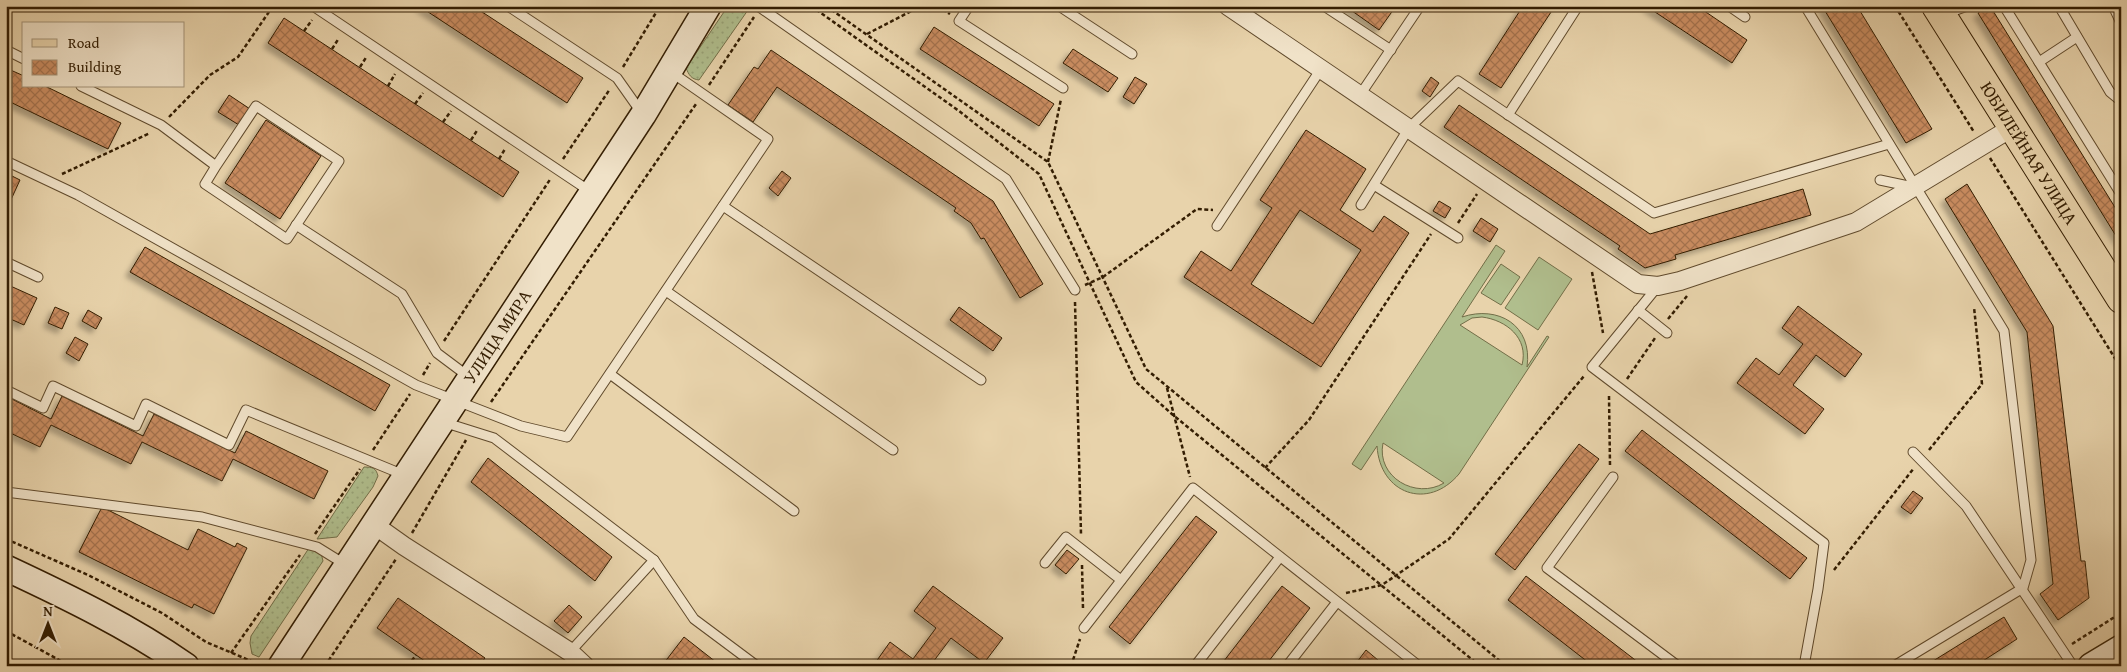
<svg xmlns="http://www.w3.org/2000/svg" width="2127" height="672" font-family="'Gentium Book Plus',serif">
<style>
.grass{fill:url(#grass-dots);stroke:#726e48}
.pitch{fill:#b0be8d;stroke:#726e48;fill-rule:evenodd}
.building{fill:url(#building-cross-hatch);stroke:#331d02;fill-rule:evenodd;filter:url(#shadow)}
.lines{fill:none;stroke-linecap:round;stroke-linejoin:round}
.lane-casing{stroke:#604a2c;stroke-width:11}
.street-casing{stroke:#604a2c;stroke-width:20}
.secondary-casing{stroke:#331d02;stroke-width:28}
.primary-casing{stroke:#331d02;stroke-width:30}
.path{stroke:#331d02;stroke-width:2.5;stroke-dasharray:4 2.5;stroke-linecap:butt}
.lane{stroke:#f0e2c8;stroke-width:9}
.street{stroke:#f0e2c8;stroke-width:18}
.secondary{stroke:#f0e2c8;stroke-width:25}
.primary{stroke:#e8d3ab;stroke-width:28}
.labels{text-anchor:middle;stroke-width:4;stroke-linejoin:round;paint-order:stroke}
.street-label{font-size:18px;fill:#331d02;stroke:#f0e2c8}
</style>
<defs>
<pattern id="grass-dots" width="8" height="8" patternUnits="userSpaceOnUse" patternTransform="scale(1.25)"><rect width="8" height="8" fill="#b0be8d"/><path d="M2 2h.1M6 6h.1" fill="none" stroke="#98a378" stroke-width="1.8" stroke-linecap="round"/></pattern>
<pattern id="building-cross-hatch" width="8" height="8" patternUnits="userSpaceOnUse" patternTransform="scale(1.25)"><rect width="8" height="8" fill="#c98c61"/><path d="M0 0l8 8M0 8l8-8" fill="none" stroke="#a4724e"/></pattern>
<filter id="shadow"><feDropShadow dx="-4.5" dy="4.5" stdDeviation="2.5" flood-color="#0004"/></filter>
</defs>
<rect width="100%" height="100%" fill="#e8d3ab"/>
<filter id="stains"><feTurbulence type="fractalNoise" baseFrequency=".004" numOctaves="4"/><feColorMatrix values="0 0 0 0 .2 0 0 0 0 .09 0 0 0 0 .02 0 0 0 .5 -.17"/></filter>
<radialGradient id="worn" r=".72"><stop offset=".6" stop-color="#630" stop-opacity="0"/><stop offset="1" stop-color="#630" stop-opacity=".3"/></radialGradient>
<!-- grass -->
<g class="grass">
<path d="M728 6H741L748 10 699 80C691 79 689 75 686 68Z"/>
<path d="M364 467C373 467 376 468 378 476L373 487 337 537 317 539Z"/>
<path d="M309 548 321 553 323 561 259 657 252 654 250 643 251 636Z"/>
</g>
<!-- pitch -->
<g class="pitch">
<path d="M1496 245 1505 251 1462 317C1498 305 1533 325 1527 367L1547 336 1549 337 1459 474C1428 511 1380 494 1377 446L1361 470 1352 464ZM1482 317C1506 320 1529 338 1522 365L1460 325 1472 318ZM1383 443 1444 483C1416 500 1376 477 1383 443Z"/>
<path d="M1539 257 1572 279 1538 330 1505 308Z"/>
<path d="M1501 264 1520 277 1501 305 1481 293Z"/>
</g>
<!-- building -->
<g class="building">
<path d="M419 6H473L583 78 567 103Z"/>
<path d="M1345 6H1396L1379 30Z"/>
<path d="M1523 6H1555L1501 88 1479 74Z"/>
<path d="M1646 6H1697L1747 40 1732 63Z"/>
<path d="M1822 6H1857L1932 129 1906 143Z"/>
<path d="M1988 6H1990L2121 217V244L1978 13Z"/>
<path d="M284 18 519 172 503 197 268 43Z"/>
<path d="M934 27 1054 104 1039 126 920 49Z"/>
<path d="M1073 49 1118 78 1108 92 1063 63Z"/>
<path d="M771 50 993 201 1043 284 1020 298 984 238 981 239 971 223 954 211 956 208 777 87 753 122 728 105 754 67 758 69Z"/>
<path d="M6 68 24 76V86H45L121 123 108 149 6 100Z"/>
<path d="M1135 77 1147 84 1134 104 1123 97Z"/>
<path d="M1431 77 1439 83 1430 97 1422 91Z"/>
<path d="M229 95 250 109 239 125 218 112Z"/>
<path d="M1459 105 1650 234 1803 189 1811 215 1675 255 1676 259 1645 268 1618 249 1620 246 1444 127Z"/>
<path d="M266 120 321 156 280 219 225 183Z"/>
<path d="M1306 130 1366 169 1340 210 1373 232 1384 216 1409 233 1321 367 1184 277 1201 251 1231 271 1272 208 1260 200ZM1300 210 1361 250 1313 324 1251 284Z"/>
<path d="M782 171 791 178 778 196 769 188Z"/>
<path d="M6 173 20 180 9 204 6 203Z"/>
<path d="M1967 184 2053 326 2081 561H2085L2089 598 2058 620 2040 594 2053 584 2027 332 1945 199Z"/>
<path d="M1439 201 1451 208 1445 218 1433 211Z"/>
<path d="M1481 218 1498 229 1490 242 1473 231Z"/>
<path d="M145 247 390 385 375 411 130 272Z"/>
<path d="M6 284 37 298 24 325 6 317Z"/>
<path d="M1798 306 1862 354 1845 377 1816 355 1793 385 1824 409 1805 434 1737 383 1756 358 1779 375 1803 344 1782 328Z"/>
<path d="M55 307 69 313 62 329 48 323Z"/>
<path d="M959 307 1002 338 993 351 950 320Z"/>
<path d="M88 310 102 318 96 329 82 321Z"/>
<path d="M75 337 88 344 79 361 66 353Z"/>
<path d="M6 396 51 419 62 396 143 436 154 414 235 453 246 431 328 471 314 499 233 459 222 481 142 442 131 464 51 425 40 447 6 431Z"/>
<path d="M1642 430 1807 558 1790 579 1625 451Z"/>
<path d="M1579 444 1599 459 1515 570 1495 554Z"/>
<path d="M488 458 612 557 595 581 471 482Z"/>
<path d="M1913 491 1923 498 1911 514 1901 507Z"/>
<path d="M102 507 188 550 198 529 235 547 237 543 247 548 214 614 194 604 192 608 79 552Z"/>
<path d="M1196 516 1217 532 1130 644 1109 627Z"/>
<path d="M1067 550 1079 559 1066 574 1055 565Z"/>
<path d="M1526 576 1643 666H1593L1508 600Z"/>
<path d="M933 586 1003 638 984 663 951 638 930 666H873L890 642 913 659 936 628 914 611Z"/>
<path d="M1282 586 1310 608 1265 666H1220Z"/>
<path d="M398 598 485 658 479 666H432L377 628Z"/>
<path d="M569 605 582 617 568 633 554 621Z"/>
<path d="M2004 617 2017 639 1975 666H1925Z"/>
<path d="M684 637 721 666H667L664 663Z"/>
<path d="M1366 650 1385 666H1354Z"/>
<path d="M6 657 23 666H6Z"/>
</g>
<g class="lines">
<!-- lane casing -->
<g class="lane-casing">
<g id="lane">
<path d="M313 6 591 192"/>
<path d="M508 6 617 78 641 112"/>
<path d="M758 6 1006 179 1075 290"/>
<path d="M969 6 959 21 1063 88"/>
<path d="M1059 6 1132 54"/>
<path d="M1324 6 1391 50"/>
<path d="M1729 6 1745 17"/>
<path d="M1805 6 2004 331 2031 560 2023 588 1894 666"/>
<path d="M2004 6 2121 194"/>
<path d="M2059 6 2110 92 2121 101"/>
<path d="M2113 6 2121 23"/>
<path d="M1945 14 1967 6"/>
<path d="M6 50 24 59"/>
<path d="M2039 62 2077 37"/>
<path d="M81 86 161 125 216 166 205 184 287 239 339 161 256 106 216 166"/>
<path d="M1360 95 1420 6"/>
<path d="M1508 115 1578 6"/>
<path d="M6 161 78 195 416 385 521 426 567 437 768 139 671 72"/>
<path d="M1880 180 1913 187"/>
<path d="M1374 185 1458 238"/>
<path d="M1361 205 1409 128 1458 81 1654 213 1889 144"/>
<path d="M723 206 981 380"/>
<path d="M296 225 402 294 437 353 469 377"/>
<path d="M1217 226 1321 69"/>
<path d="M6 262 38 277"/>
<path d="M1658 286 1592 367 1824 543 1818 589 1804 666"/>
<path d="M666 291 893 450"/>
<path d="M1638 310 1667 333"/>
<path d="M610 374 794 511"/>
<path d="M6 390 43 408 53 386 136 426 146 404 229 445 246 410 404 475"/>
<path d="M443 422 494 438 654 560 694 619 757 666"/>
<path d="M1913 452 1966 506 2073 666"/>
<path d="M1613 477 1547 568 1678 666"/>
<path d="M6 492 202 517 317 547 346 565"/>
<path d="M1045 563 1066 537 1121 580"/>
<path d="M1084 628 1193 488 1419 666"/>
<path d="M570 652 654 560"/>
<path d="M1195 666 1280 557"/>
<path d="M1287 666 1337 602"/>
</g>
</g>
<!-- street casing -->
<g class="street-casing">
<g id="street">
<path d="M1228 6 1638 284 1658 286 1680 281 1856 222 2013 127"/>
<path d="M373 524 404 546 570 652 585 666"/>
</g>
</g>
<!-- secondary casing -->
<g class="secondary-casing">
<g id="secondary">
<path d="M6 568C68 597 130 627 186 666"/>
<path id="s1" d="M281 666 643 115 708 6"/>
<path d="M2091 666 2121 648"/>
</g>
</g>
<!-- primary casing -->
<g class="primary-casing">
<g id="primary">
<path id="s2" d="M1936 6 2121 299"/>
</g>
</g>
<!-- path -->
<g class="path">
<path d="M811 6 959 111 1039 174 1136 382 1173 415 1480 666"/>
<path d="M826 6 1048 162 1146 369 1506 666"/>
<path d="M937 6 950 14"/>
<path d="M1895 6 1974 132"/>
<path d="M304 31 312 20"/>
<path d="M867 34 921 6"/>
<path d="M332 49 339 38"/>
<path d="M360 67 367 56"/>
<path d="M623 67 660 6"/>
<path d="M709 85 754 17"/>
<path d="M388 86 395 74"/>
<path d="M415 104 423 93"/>
<path d="M169 117 210 75 238 57 273 6"/>
<path d="M443 122 451 111"/>
<path d="M471 140 478 129"/>
<path d="M1990 158 2121 368"/>
<path d="M499 159 505 149"/>
<path d="M563 159 610 89"/>
<path d="M1048 162 1061 99"/>
<path d="M62 174 150 133"/>
<path d="M1458 223 1477 194"/>
<path d="M1592 272 1603 333"/>
<path d="M1085 285 1103 277 1197 209 1213 210"/>
<path d="M1075 302 1081 534"/>
<path d="M1668 319 1687 296"/>
<path d="M444 341 551 178"/>
<path d="M423 375 430 363"/>
<path d="M1627 379 1655 338"/>
<path d="M1167 388 1190 477"/>
<path d="M1609 396 1610 465"/>
<path d="M491 402 696 104"/>
<path d="M373 450 410 394"/>
<path d="M1929 450 1982 384 1974 307"/>
<path d="M1265 468 1309 420 1431 234"/>
<path d="M412 533 466 440"/>
<path d="M315 534 360 469"/>
<path d="M6 539 88 575 162 613 206 642 251 661"/>
<path d="M1082 565 1083 609"/>
<path d="M1834 570 1914 468"/>
<path d="M1346 593 1382 585 1449 539 1584 376"/>
<path d="M6 631 70 666"/>
<path d="M2072 644 2121 613"/>
<path d="M231 653 300 555"/>
<path d="M325 666 396 559"/>
<path d="M408 666 416 655"/>
<path d="M1071 666 1080 639"/>
<path d="M2050 666 2056 660"/>
</g>
<!-- lane -->
<use href="#lane" class="lane"/>
<!-- street -->
<use href="#street" class="street"/>
<!-- secondary -->
<use href="#secondary" class="secondary"/>
<!-- primary -->
<use href="#primary" class="primary"/>
</g>
<g class="labels">
<!-- street labels -->
<g class="street-label">
<text dy="6" stroke="none"><textPath href="#s2" startOffset="174">ЮБИЛЕЙНАЯ УЛИЦА</textPath></text>
<text dy="6" stroke="none"><textPath href="#s1" startOffset="394">УЛИЦА МИРА</textPath></text>
</g>
</g>
<!-- margin -->
<rect width="2127" height="672" fill="none" stroke="#e8d3ab" stroke-width="25"/>
<rect x="8" y="8" width="2112" height="657" fill="none" stroke="#331d02" stroke-width="2.5"/>
<rect x="12" y="12" width="2102" height="647" fill="none" stroke="#331d02"/>
<!-- legend -->
<rect x="22" y="22" width="162" height="65" fill="#f0e2c8" stroke="#a49379"/>
<rect x="32" y="39" width="25" height="8" fill="#e8d3ab" stroke="#a49379"/>
<text x="68" y="48" font-size="15" fill="#331d02">Road</text>
<rect x="32" y="60" width="25" height="15" fill="url(#building-cross-hatch)" stroke="#a49379"/>
<text x="68" y="72" font-size="15" fill="#331d02">Building</text>
<!-- north arrow -->
<g transform="translate(48 624)" stroke="#f0e2c8" stroke-width="4" paint-order="stroke">
<path d="M0-4L9 19L0 12L-9 19Z" fill="#331d02"/>
<text y="-8" font-size="14" font-weight="bold" text-anchor="middle" fill="#331d02">N</text>
</g>
<rect width="100%" height="100%" filter="url(#stains)"/>
<rect width="100%" height="100%" fill="url(#worn)"/>
</svg>
